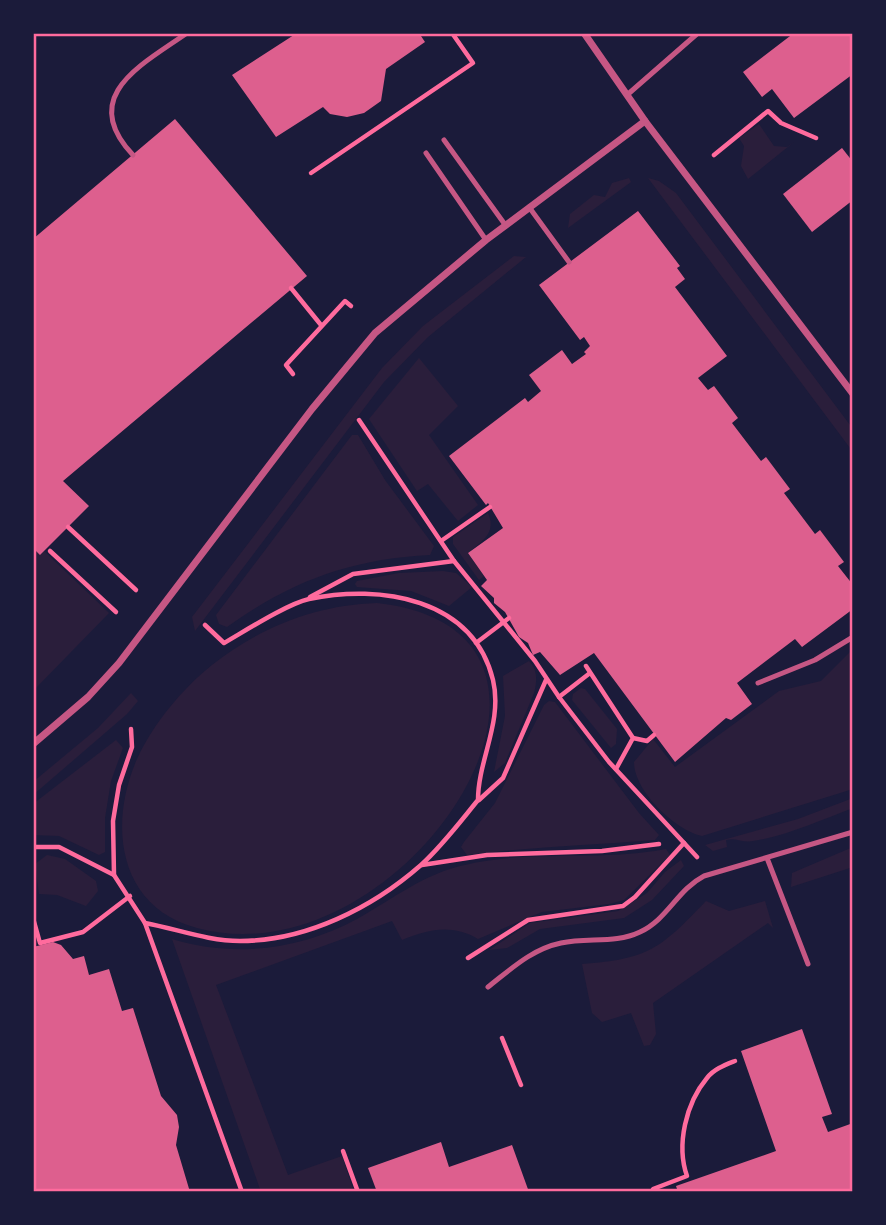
<svg xmlns="http://www.w3.org/2000/svg" width="886" height="1225" font-family="Lora,serif">
<style>
.green{fill:#2a1e3b}
.building{fill:#dd5f8e}
.lines{fill:none;stroke-linecap:round;stroke-linejoin:round}
.path{stroke:#ff6b9d;stroke-width:4.5}
.service{stroke:#c65784;stroke-width:5}
.minor{stroke:#c65784;stroke-width:7}
.neatline{fill:none;stroke:#ff6b9d;stroke-width:2.5}
</style>
<rect width="100%" height="100%" fill="#1b1b3a"/>
<!-- green -->
<g class="green">
<path d="M759 124 774 146 787 147 794 142 748 179 741 166 744 146 739 138Z"/>
<path d="M629 178 631 182 568 228 570 214 594 195 605 197 612 183Z"/>
<path d="M648 178 659 181 676 193 853 429V452Z"/>
<path d="M514 256 526 257 428 337 384 382 195 631 192 617 382 368 423 326Z"/>
<path d="M419 358 458 406 429 435 478 505 458 521 428 484 417 491 369 419Z"/>
<path d="M352 435H358L385 480 434 546 430 555C351 559 291 581 227 627L219 624 216 615Z"/>
<path d="M488 513C497 533 482 541 468 553L484 576 479 580 453 544V537Z"/>
<path d="M33 548 40 555 44 551 109 613 33 691Z"/>
<path d="M443 571 456 573 472 587 449 606 411 591 357 587 355 584 357 581 399 573Z"/>
<path d="M377 603C631 631 405 984 197 928 118 907 108 825 137 759 153 724 182 689 212 665 260 627 316 605 377 603Z"/>
<path d="M853 649V789L702 836C675 830 634 791 634 762L653 739 675 767 779 691 821 681Z"/>
<path d="M529 661C538 670 537 682 534 693L505 763 494 772 505 716 503 676Z"/>
<path d="M581 688 585 689 617 729 616 744 611 748 572 700 573 694Z"/>
<path d="M131 693 138 701 127 714 33 795V782L98 728Z"/>
<path d="M549 701 555 702 639 813 659 835 655 840C592 845 530 847 467 855L461 847 464 842 495 803 544 705Z"/>
<path d="M116 740 123 748 111 781 105 818V852L99 855 59 836 33 835V804Z"/>
<path d="M853 798V808C821 820 786 836 753 841 743 843 735 837 726 840L727 847 713 851 705 845 798 819Z"/>
<path d="M853 847V867L791 887 792 873Z"/>
<path d="M666 849 670 855 624 900 609 904 542 912 478 939C452 924 429 929 402 940L392 921 216 985 288 1175 342 1156 354 1192H261L172 939C234 958 300 950 357 919 393 899 423 874 465 865 530 849 600 862 666 849Z"/>
<path d="M47 855 65 859 96 881 98 891 86 906 57 895 39 894 35 864Z"/>
<path d="M681 860 684 866 652 900 624 918 540 929 507 948 489 950 530 923 618 911 647 893 665 872Z"/>
<path d="M706 901 729 911 765 901 773 928 768 923 653 1003 656 1034 650 1045 644 1046 631 1013 602 1022 592 1013 582 964C649 959 660 949 706 901Z"/>
</g>
<!-- building -->
<g class="building">
<path d="M297 33H419L425 42 386 69 381 101 364 113 347 117 330 114 323 107 276 137 232 75Z"/>
<path d="M794 33H853V74L794 118 772 89 762 97 743 72Z"/>
<path d="M175 119 307 276 63 481 89 506 40 555 33 548V239Z"/>
<path d="M842 148 853 162V200L812 232 783 194Z"/>
<path d="M638 211 680 266 677 268 685 279 675 287 727 356 698 378 708 390 714 386 738 418 732 423 761 461 766 457 790 489 784 493 815 534 820 530 844 562 838 566 853 585V609L802 647 795 639 737 683 752 704 731 720 726 718 675 762 594 653 560 675 540 652 533 655 528 643 519 637 505 612 494 603V598L481 586 487 580 468 553 503 528 488 503 486 505 449 456 525 398 528 402 541 391 529 375 562 350 572 364 586 354 584 352 590 346 584 337 580 340 539 285Z"/>
<path d="M53 942 61 945 73 959 84 956 89 975 109 969 122 1011 133 1008 161 1096 177 1115 179 1127 176 1145 190 1192H33V947Z"/>
<path d="M802 1029 832 1114 822 1117 828 1132 853 1123V1192H678L676 1186 776 1151 741 1051Z"/>
<path d="M441 1142 449 1167 512 1145 529 1192H377L368 1168Z"/>
</g>
<g class="lines">
<!-- path -->
<g class="path">
<path d="M714 155 768 111 781 123 816 138"/>
<path d="M311 173 473 63 452 33"/>
<path d="M291 288 321 325"/>
<path d="M293 374 286 365 345 301 351 306"/>
<path d="M359 420 454 561 535 661 559 697 609 762 697 857"/>
<path d="M68 527 136 590"/>
<path d="M441 541 490 507"/>
<path d="M50 551 116 612"/>
<path d="M310 597 353 574 454 561"/>
<path d="M476 643 509 618"/>
<path d="M586 666 633 738 616 769"/>
<path d="M559 697 590 673"/>
<path d="M131 729 132 747 119 785 113 821 114 875 145 923C177 929 208 941 240 941 306 941 372 908 421 865 442 846 460 822 478 800 478 760 503 722 493 680 473 598 380 584 309 599 287 604 245 631 224 643L205 625"/>
<path d="M633 738 647 741 654 735"/>
<path d="M479 800 503 778 546 680"/>
<path d="M33 847H59L114 875"/>
<path d="M422 865 487 855 602 851 659 844"/>
<path d="M33 918 40 943 83 932 130 896"/>
<path d="M145 923 242 1192"/>
<path d="M468 958 528 920 623 906 635 897 684 843"/>
<path d="M502 1038 521 1085"/>
<path d="M343 1151 358 1192"/>
<path d="M653 1189 687 1176C676 1145 686 1103 707 1078 714 1069 725 1065 735 1061"/>
</g>
<!-- service -->
<g class="service">
<path d="M627 95 698 33"/>
<path d="M444 140 506 226"/>
<path d="M426 153 486 240"/>
<path d="M133 155C77 96 143 64 187 33"/>
<path d="M529 207 569 262"/>
<path d="M758 683 815 660 853 637"/>
<path d="M767 858 808 964"/>
<path d="M488 987C511 969 532 949 561 943 588 937 615 944 640 932 668 919 677 890 704 876L853 832"/>
</g>
<!-- minor -->
<g class="minor">
<path d="M584 33 645 121 853 394"/>
<path d="M33 744 88 697 119 663 312 409 375 333 486 240 645 121"/>
</g>
</g>
<!-- border -->
<rect width="886" height="1225" fill="none" stroke="#1b1b3a" stroke-width="70"/>
<rect x="35" y="35" width="816" height="1155" class="neatline"/>
</svg>
